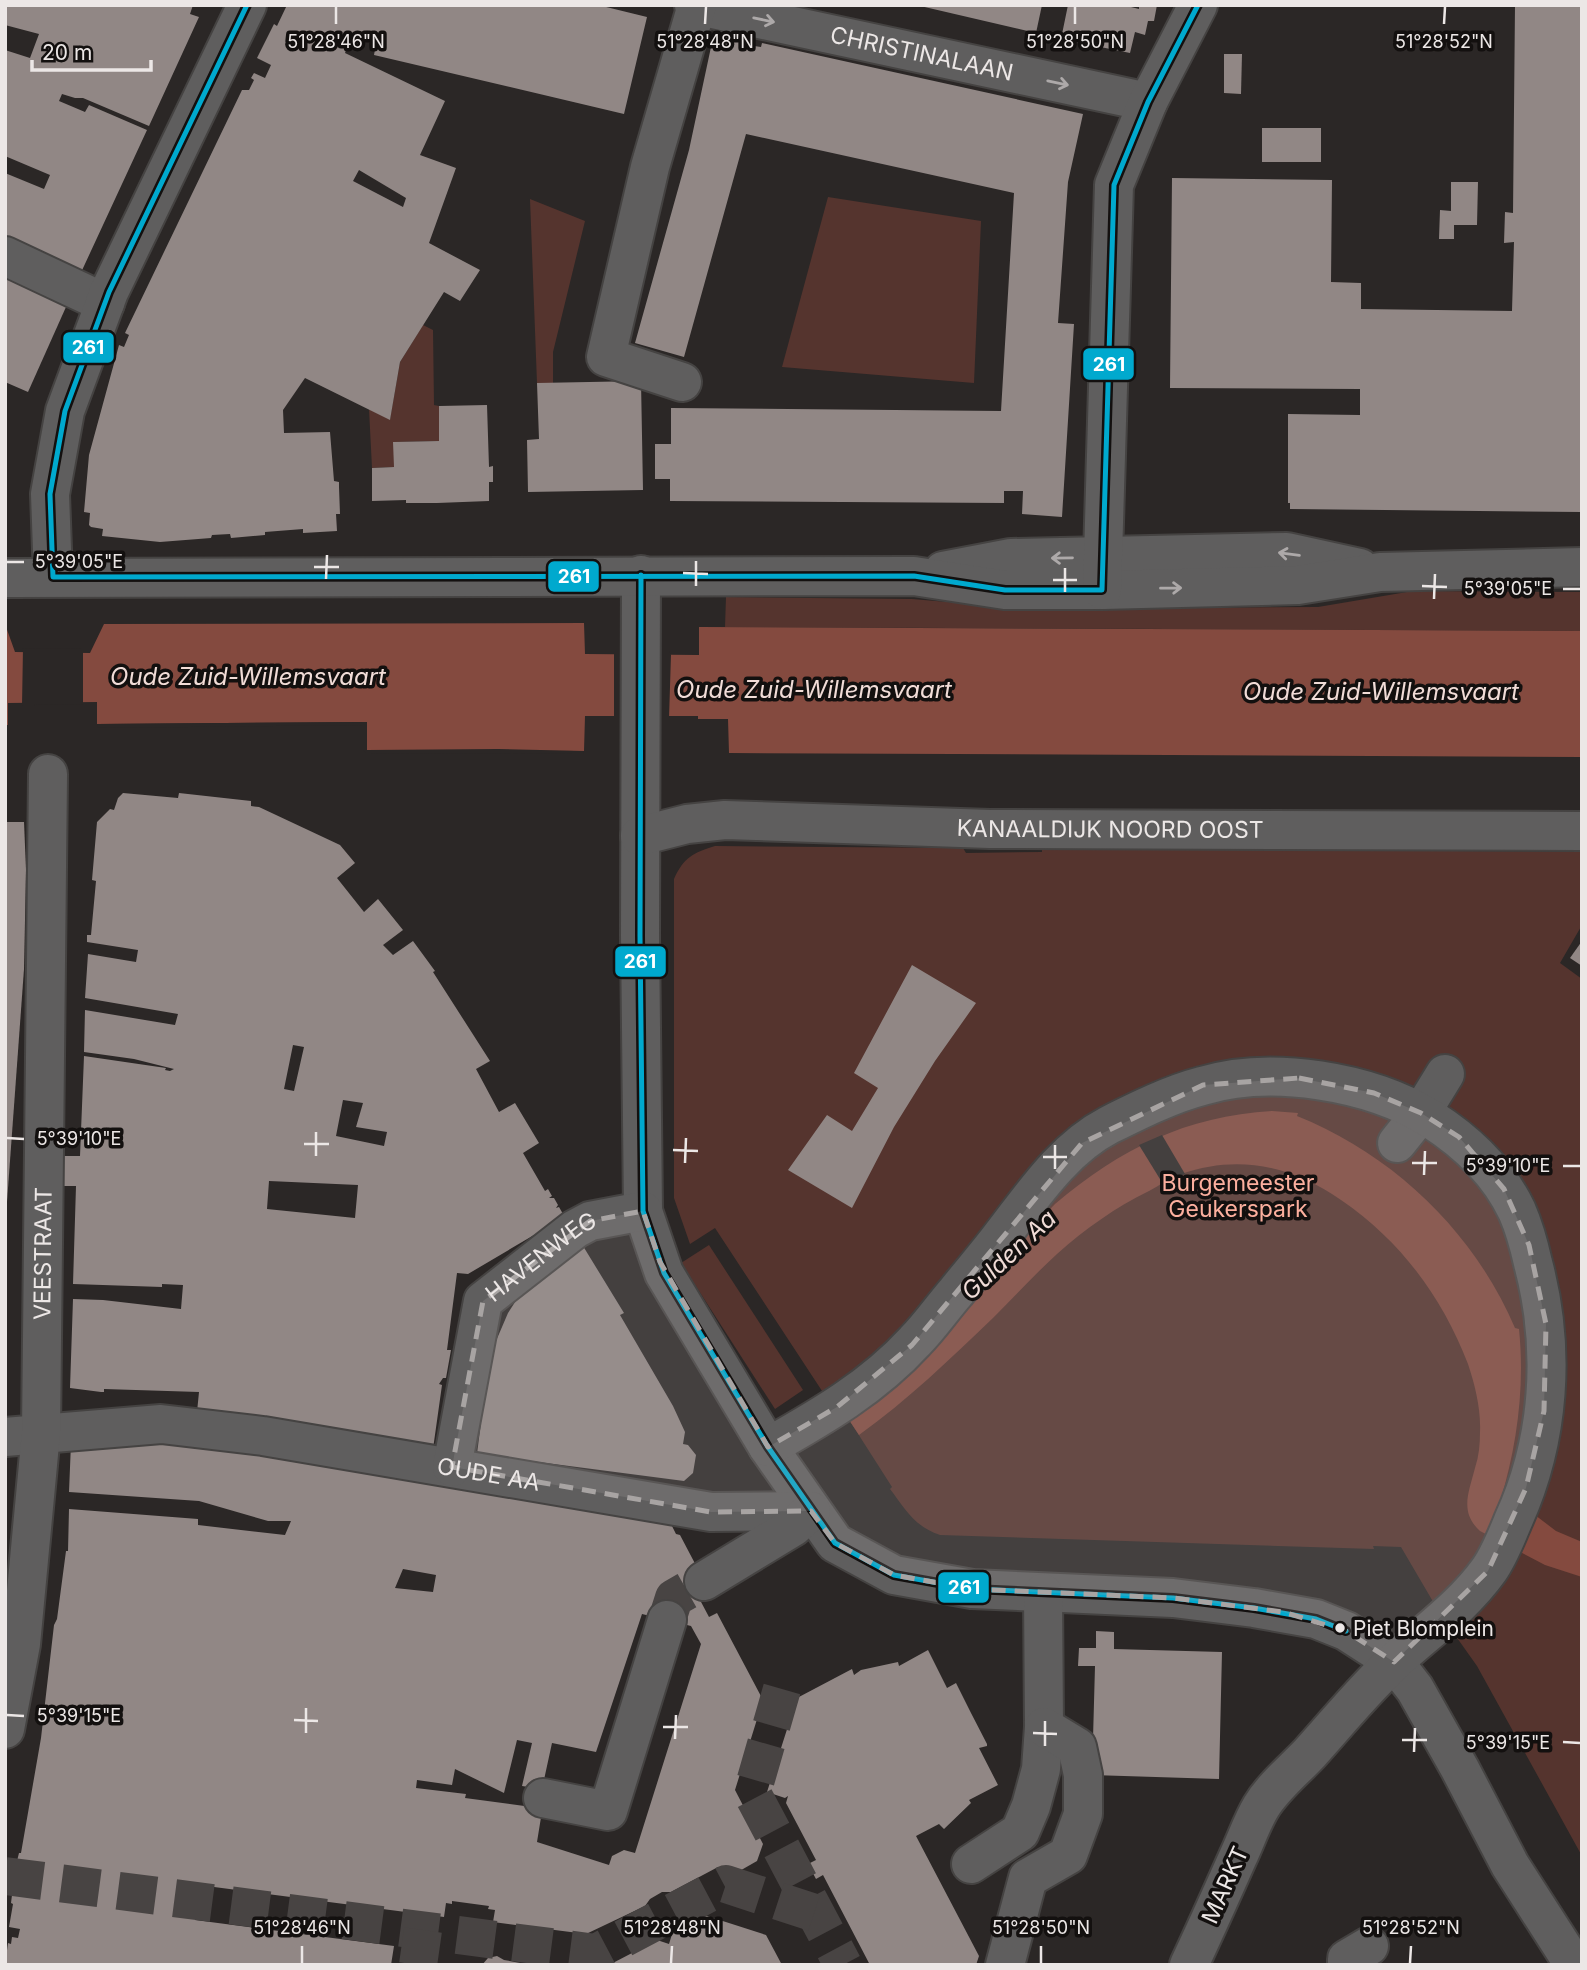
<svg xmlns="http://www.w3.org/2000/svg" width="1587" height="1970" font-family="Inter,sans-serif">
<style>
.green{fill:#55342e}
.water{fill:#844a3f}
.pier{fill:#2b2726}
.building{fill:#918785;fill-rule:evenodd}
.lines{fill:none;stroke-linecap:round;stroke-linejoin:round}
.minor-tunnel{stroke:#484443;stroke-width:38;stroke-dasharray:38 19;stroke-linecap:butt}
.minor-casing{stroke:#454342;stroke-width:42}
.minor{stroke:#5f5e5e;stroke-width:38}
.bus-1-casing{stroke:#13100f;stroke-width:10}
.bus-1{stroke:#00a9ce;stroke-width:5}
.oneway{stroke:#ada9a9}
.marked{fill:#a8a4a3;fill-opacity:0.2;stroke:#a8a4a3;stroke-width:5;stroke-dasharray:14 9;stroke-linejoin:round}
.ticks{fill:none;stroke:#ece7e6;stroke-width:2.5}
.bus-dot{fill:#ece7e6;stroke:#13100f;stroke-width:2.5}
.labels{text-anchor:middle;stroke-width:7;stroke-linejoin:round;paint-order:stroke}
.bus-label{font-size:21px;fill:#ece7e6;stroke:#13100f;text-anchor:start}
.street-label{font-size:23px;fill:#ece7e6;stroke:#13100f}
.park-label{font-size:23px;fill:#fcaf9e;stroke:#13100f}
.water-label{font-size:24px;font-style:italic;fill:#f1dcd7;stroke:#13100f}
.ticks-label{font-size:18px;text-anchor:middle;fill:#ece7e6;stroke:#13100f;stroke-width:7;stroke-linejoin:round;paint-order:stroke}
.line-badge{stroke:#13100f;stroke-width:2.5}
.badge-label{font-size:19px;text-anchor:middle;font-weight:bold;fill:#fff}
</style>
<rect width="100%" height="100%" fill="#2b2726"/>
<!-- green -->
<g class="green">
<path d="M828 197 981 221 974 383 782 367Z"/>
<path d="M530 199 585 221 553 352V383H537Z"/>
<path d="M423 325 433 330 434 405 439 406V441L394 442V467L372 468 369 409 390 419 400 362Z"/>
<path d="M1413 591 1582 592V631L725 627 726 597 912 599 1030 609 1318 607Z"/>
<path d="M715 846 963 848 966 853 1042 852V848L1582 852V925L1560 963 1582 979V1856L1477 1666 1455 1635 1458 1632 1439 1601 1435 1605 1401 1547 1373 1546 1374 1549 940 1535C914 1526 906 1510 890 1489L892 1487 832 1393 826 1397 715 1228 690 1244 674 1198V879C684 857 693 853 715 846Z"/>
<path d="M709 1245 803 1390 775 1409 681 1263Z"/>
</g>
<!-- water -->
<g class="water">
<path d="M584 623 585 654 699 655V627L1582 631V757L729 753 728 719H698V716H585L584 751 366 750V722L97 724V702L8 703V725H5V624L15 652 90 653 104 624Z"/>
<path d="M1272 1111 1298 1113 1297 1116C1394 1155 1474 1232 1515 1328L1519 1329C1525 1387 1517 1446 1500 1502L1535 1515 1556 1531 1582 1542V1577L1545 1565 1480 1531C1459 1512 1469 1492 1475 1468 1479 1456 1480 1444 1480 1432 1481 1409 1475 1385 1468 1364 1442 1297 1401 1241 1341 1200 1292 1166 1239 1154 1181 1174 1170 1178 1160 1185 1149 1191 1116 1207 1085 1229 1057 1254 1035 1274 1015 1296 994 1317 950 1359 908 1400 859 1435L849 1420 1055 1204C1120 1149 1186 1116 1272 1111Z"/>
</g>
<!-- pier -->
<g class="pier">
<path d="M23 648 83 649V705L35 704 34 706H22Z"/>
<path d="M614 651H669L671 655 669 718H614Z"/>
<path d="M367 722V750L498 749 584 751 583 754 366 753 363 750V725L98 728 97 724Z"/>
<path d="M1162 1135 1185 1174 1163 1184 1139 1145Z"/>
</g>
<!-- building -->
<g class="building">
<path d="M5 5H193L190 14 199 17 149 126 83 98H75L62 94 59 101 85 112 89 105 147 130 78 279 5 246V173L44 189 50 175 5 156V50L30 58 39 34 5 25Z"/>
<path d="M287 5H598L647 17 624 114 374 55 376 44 351 37 345 53 445 101 420 155 456 168 429 243 480 270 460 301 444 292 400 362 390 420 305 378 283 410 284 433 330 432 334 481 339 482V487L340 514H336L337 531 303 533V529L265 532V535L231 538 230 534 212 535 211 538 160 542 102 536 103 529 91 527 89 525 90 513 84 512 89 455 119 345 124 347 129 335 125 333 242 90H249L254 80 251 78 254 73 265 78 271 65 257 58 274 24 277 26ZM359 170 406 198 403 207 353 181Z"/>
<path d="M916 5H1042L1036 33Z"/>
<path d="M1068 5H1123L1139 9V5H1157L1154 21H1148L1145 35 1135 32 1130 53 1061 39Z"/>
<path d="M1515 5H1582V512L1290 509V503H1288V414L1360 415V389L1170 388 1172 178 1332 180 1331 282 1361 283V309L1512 311 1514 242 1504 243 1505 212 1513 213Z"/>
<path d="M714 33 755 41 754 46 761 47 762 43 1083 114 1068 182 1058 323 1074 324 1062 517 1022 514 1023 491H1004V503L670 501V479H655V444H671V408L1001 411 1014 193 746 134 684 357 635 343 689 150Z"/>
<path d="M1224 54H1242L1241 94 1224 93Z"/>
<rect x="1262" y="128" width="59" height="34"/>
<path d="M1451 182H1478L1477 225H1454V239H1439L1440 210 1451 211Z"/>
<path d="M5 269 70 298 28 392 5 382Z"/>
<path d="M641 381 643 490 528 492 527 440 539 439 537 383Z"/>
<path d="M487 405 489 467 493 466V482H489V501L437 503H406V500L372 501V468L394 467 393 442 439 441V406Z"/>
<path d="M123 793 178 798 179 793 251 801V806L259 807 340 845 355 863 337 878 364 912 378 899 403 930 383 945 393 955 413 941 435 971 433 972 490 1061 476 1069 499 1112 515 1103 539 1143 523 1153 545 1191 548 1189 552 1196 549 1198H554L558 1205 556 1208 559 1207 563 1214 560 1215 562 1219 541 1231 543 1234 536 1238 534 1235 468 1274 457 1273 447 1350H451L446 1378H443L439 1384 442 1385 433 1449 197 1412 199 1392 104 1389V1392H101L70 1388 73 1299 103 1300 181 1309 183 1285 162 1284V1287L73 1284 76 1186H61L62 1156H80L84 1056 166 1068 165 1070 170 1071 174 1069 134 1059 84 1052 85 1010 175 1025 178 1014 85 998 88 954 136 962 138 950 87 942V935H91L96 881 92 880 97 822 110 809 114 810 118 798ZM293 1045 304 1047 294 1091 284 1089ZM343 1100 363 1103 356 1127 387 1132 384 1146 336 1136ZM269 1181 358 1185 355 1218 267 1209Z"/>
<path d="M5 822H24L26 870 24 969 7 1202H5Z"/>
<path d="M1582 941V966L1570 958Z"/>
<path d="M912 965 976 1003 935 1061 894 1127 852 1208 788 1170 827 1115 852 1131 878 1088 854 1073Z"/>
<path d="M583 1246 624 1313 620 1315 673 1406 685 1432 683 1444 688 1445 696 1455 693 1473 684 1481 477 1454 488 1367 493 1348 508 1313 517 1299 536 1282Z"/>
<path d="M186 1438 669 1520 676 1534 680 1535 711 1594 700 1600 709 1617 717 1613 763 1700 735 1790 763 1844 757 1861 736 1873 718 1867 671 1892H662L650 1899 645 1906 586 1934 493 1922 495 1910 488 1909 489 1906 452 1901V1904L446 1903 444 1917 199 1885 195 1920 394 1946 391 1965H5L8 1943 11 1944 12 1937 18 1938 20 1929 9 1927 13 1904 11 1903 12 1895 15 1896 21 1861H17L19 1853H21L41 1738 54 1625 57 1619 66 1551H68L69 1509 198 1519V1525L285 1535 291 1521H268L199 1501 69 1492 71 1443ZM403 1569 436 1575 433 1592 395 1588ZM642 1614 691 1626 701 1644 635 1853 624 1850 612 1856 609 1865 537 1842 543 1805 539 1808 465 1798 466 1794 416 1788 417 1780 452 1785 455 1769 504 1793 517 1740 532 1743 522 1786 542 1789 552 1743 596 1752Z"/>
<path d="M1096 1631 1114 1632V1649L1222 1652 1219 1779 1092 1775 1095 1666H1078L1079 1648H1096Z"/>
<path d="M928 1650 947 1688 956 1683 971 1713 987 1744V1746L979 1748 998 1785 969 1800 971 1803 944 1829 939 1824 916 1836 979 1956 976 1965H870L823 1875 816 1879 808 1864 816 1860 786 1803 788 1796 785 1798 767 1792 797 1698 852 1669 854 1675 861 1670 898 1662 899 1666Z"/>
<path d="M704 1915 766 1935 782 1965H609L657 1940 669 1944 673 1931Z"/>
<path d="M497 1956 504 1960 531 1965H482L488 1958Z"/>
</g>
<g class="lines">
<!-- minor-tunnel -->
<g class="minor-tunnel">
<path d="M667 1620 674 1598 704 1581"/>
<path d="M782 1689 752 1793 843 1965"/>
<path d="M5 1876 596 1953 726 1884 815 1913"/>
<path d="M418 1965 423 1930"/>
</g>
<!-- minor casing -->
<g class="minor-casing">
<g id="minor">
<path id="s1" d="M694 5 1148 102"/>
<path d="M5 256 105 303"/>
<path d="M682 382 606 357 650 167 697 5"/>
<path d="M943 571 1011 558 1287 552 1360 568"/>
<path d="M641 575 640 936 643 1211 664 1273 768 1447 835 1543 894 1575 972 1589 1173 1598 1254 1608 1316 1619 1346 1631 1394 1662 1415 1689 1460 1769 1510 1865 1574 1965"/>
<path d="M53 577 50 494 65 411 109 292 247 5"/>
<path d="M5 578 914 576 1005 590H1102L1298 585 1380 572 1582 567"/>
<path d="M1102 590 1114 185 1148 102 1198 5"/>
<path id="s2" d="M640 836 687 824 725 820 990 829 1582 831"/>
<path d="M1397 1143 1421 1113 1445 1074"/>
<path id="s3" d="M5 1437 161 1424 263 1436 711 1512 811 1511"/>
<path d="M768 1447C821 1417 873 1387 915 1341 930 1326 942 1308 956 1292 971 1273 987 1255 1002 1235 1033 1195 1063 1149 1109 1125 1137 1111 1171 1094 1202 1086 1271 1065 1370 1081 1431 1119 1467 1142 1498 1171 1517 1211 1524 1227 1529 1245 1533 1263 1556 1349 1550 1440 1513 1521 1506 1538 1499 1556 1489 1570 1464 1605 1428 1631 1397 1659 1366 1687 1338 1722 1310 1753 1294 1770 1273 1787 1261 1807 1252 1822 1246 1840 1238 1857 1222 1893 1206 1929 1189 1965"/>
<path id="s4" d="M452 1467 483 1301 575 1229 590 1221 643 1211"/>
<path d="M704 1581 793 1527 811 1511"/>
<path id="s5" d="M5 1729 21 1644 41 1433 48 774"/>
<path d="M543 1798 608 1811 667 1620"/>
<path d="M971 1864 1020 1832 1031 1806 1041 1769 1044 1727 1043 1593"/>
<path d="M1005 1965 1028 1878 1068 1855 1083 1814V1775L1077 1747 1044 1727"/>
<path d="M1347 1965V1959L1369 1946"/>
</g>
</g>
<!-- minor -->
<use href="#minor" class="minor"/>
<!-- bus-1 casing -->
<g class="bus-1-casing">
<g id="bus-1">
<path d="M247 5 109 292 65 411 50 494 53 577 914 576 1005 590H1102L1114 185 1148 102 1198 5"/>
<path d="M641 575 640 936 643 1211 664 1273 768 1447 835 1543 894 1575 972 1589 1173 1598 1254 1608 1316 1619 1346 1631"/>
</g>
</g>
<!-- bus-1 -->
<use href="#bus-1" class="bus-1"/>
</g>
<!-- one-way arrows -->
<defs><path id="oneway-shaft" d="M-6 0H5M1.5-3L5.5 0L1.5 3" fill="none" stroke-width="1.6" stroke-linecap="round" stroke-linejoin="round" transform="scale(1.75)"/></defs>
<g class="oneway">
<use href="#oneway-shaft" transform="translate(764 20) rotate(12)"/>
<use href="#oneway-shaft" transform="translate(1058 83) rotate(12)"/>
<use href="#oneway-shaft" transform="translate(1289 554) rotate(-173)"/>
<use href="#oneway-shaft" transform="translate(1062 558) rotate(179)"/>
<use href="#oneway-shaft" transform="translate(1171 588) rotate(-1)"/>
</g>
<!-- marked area -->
<path class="marked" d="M1299 1078 1374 1093 1421 1113 1459 1137 1504 1189 1529 1245 1546 1324 1544 1411 1526 1488 1488 1571 1394 1662 1346 1631 1283 1612 1173 1598 972 1589 894 1575 835 1543 811 1511 711 1512 452 1467 483 1301 590 1221 643 1211 660 1262 768 1447 837 1407 912 1345 1082 1143 1203 1085Z"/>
<!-- ticks -->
<path class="ticks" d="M336 24V7M705 24 706 7M1075 24V7M1444 24 1445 7M7 562H24M314 567H339M683 573 708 574M326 579 327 555M1053 580H1077M696 586V561M1422 586 1447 587M1563 589H1580M1065 592V568M1434 599 1435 574M7 1138 24 1139M304 1144H329M673 1150 698 1151M316 1156V1132M1043 1157H1067M685 1163 686 1138M1412 1163H1437M1563 1166H1580M1055 1169V1145M1424 1175 1425 1151M7 1715 24 1716M294 1720 318 1721M663 1727H688M306 1733V1708M1033 1733 1057 1734M675 1739 676 1715M1402 1740H1427M1563 1742 1580 1743M1045 1746V1721M1414 1752 1415 1728M302 1963V1946M671 1963 672 1946M1041 1963V1946M1410 1963 1411 1946"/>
<!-- markers -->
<circle class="bus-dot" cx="1340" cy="1628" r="6"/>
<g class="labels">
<!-- bus labels -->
<g class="bus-label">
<text x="1353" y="1636">Piet Blomplein</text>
</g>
<!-- street labels -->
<g class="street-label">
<text dy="8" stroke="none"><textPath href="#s1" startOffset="233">CHRISTINALAAN</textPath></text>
<text dy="8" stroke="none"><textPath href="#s2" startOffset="472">KANAALDIJK NOORD OOST</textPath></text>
<text dy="8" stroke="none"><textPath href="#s5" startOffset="478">VEESTRAAT</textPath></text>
<text dy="8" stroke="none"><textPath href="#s4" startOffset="242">HAVENWEG</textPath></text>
<text dy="8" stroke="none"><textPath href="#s3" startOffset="488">OUDE AA</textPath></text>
<text transform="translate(1225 1885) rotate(-66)" y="8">MARKT</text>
</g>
<!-- park labels -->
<g class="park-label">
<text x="1238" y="1191">Burgemeester<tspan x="1238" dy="26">Geukerspark</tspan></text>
</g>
<!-- water labels -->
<g class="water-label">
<text x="248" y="685">Oude Zuid-Willemsvaart</text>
<text x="814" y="698">Oude Zuid-Willemsvaart</text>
<text x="1381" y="700">Oude Zuid-Willemsvaart</text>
<text transform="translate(1009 1255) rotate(-43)" y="8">Gulden Aa</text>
</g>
</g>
<g class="ticks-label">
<text x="336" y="48">51°28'46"N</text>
<text x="705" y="48">51°28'48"N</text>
<text x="1075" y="48">51°28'50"N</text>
<text x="1444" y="48">51°28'52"N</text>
<text x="79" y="568">5°39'05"E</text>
<text x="1508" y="595">5°39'05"E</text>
<text x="79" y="1145">5°39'10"E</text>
<text x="1508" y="1172">5°39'10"E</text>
<text x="79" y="1722">5°39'15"E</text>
<text x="1508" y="1749">5°39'15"E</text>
<text x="302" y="1934">51°28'46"N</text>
<text x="672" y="1934">51°28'48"N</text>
<text x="1041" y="1934">51°28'50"N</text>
<text x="1411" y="1934">51°28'52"N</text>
</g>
<g class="line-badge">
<rect x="62" y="331" width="53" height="33" rx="7" fill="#00a9ce"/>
<rect x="1082" y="347" width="53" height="34" rx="7" fill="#00a9ce"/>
<rect x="547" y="560" width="53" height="33" rx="7" fill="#00a9ce"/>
<rect x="614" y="945" width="53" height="33" rx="7" fill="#00a9ce"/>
<rect x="937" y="1571" width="53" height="33" rx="7" fill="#00a9ce"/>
</g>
<g class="badge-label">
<text x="88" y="354">261</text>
<text x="1109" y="371">261</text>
<text x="574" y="583">261</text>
<text x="640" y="968">261</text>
<text x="964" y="1594">261</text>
</g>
<!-- border -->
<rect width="1587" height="1970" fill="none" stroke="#ece7e6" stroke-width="14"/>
<!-- scale -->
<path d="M32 60v10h119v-10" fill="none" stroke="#ece7e6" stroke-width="3.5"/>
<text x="42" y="60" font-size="21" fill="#ece7e6" stroke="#13100f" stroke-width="5" paint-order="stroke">20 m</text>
</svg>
